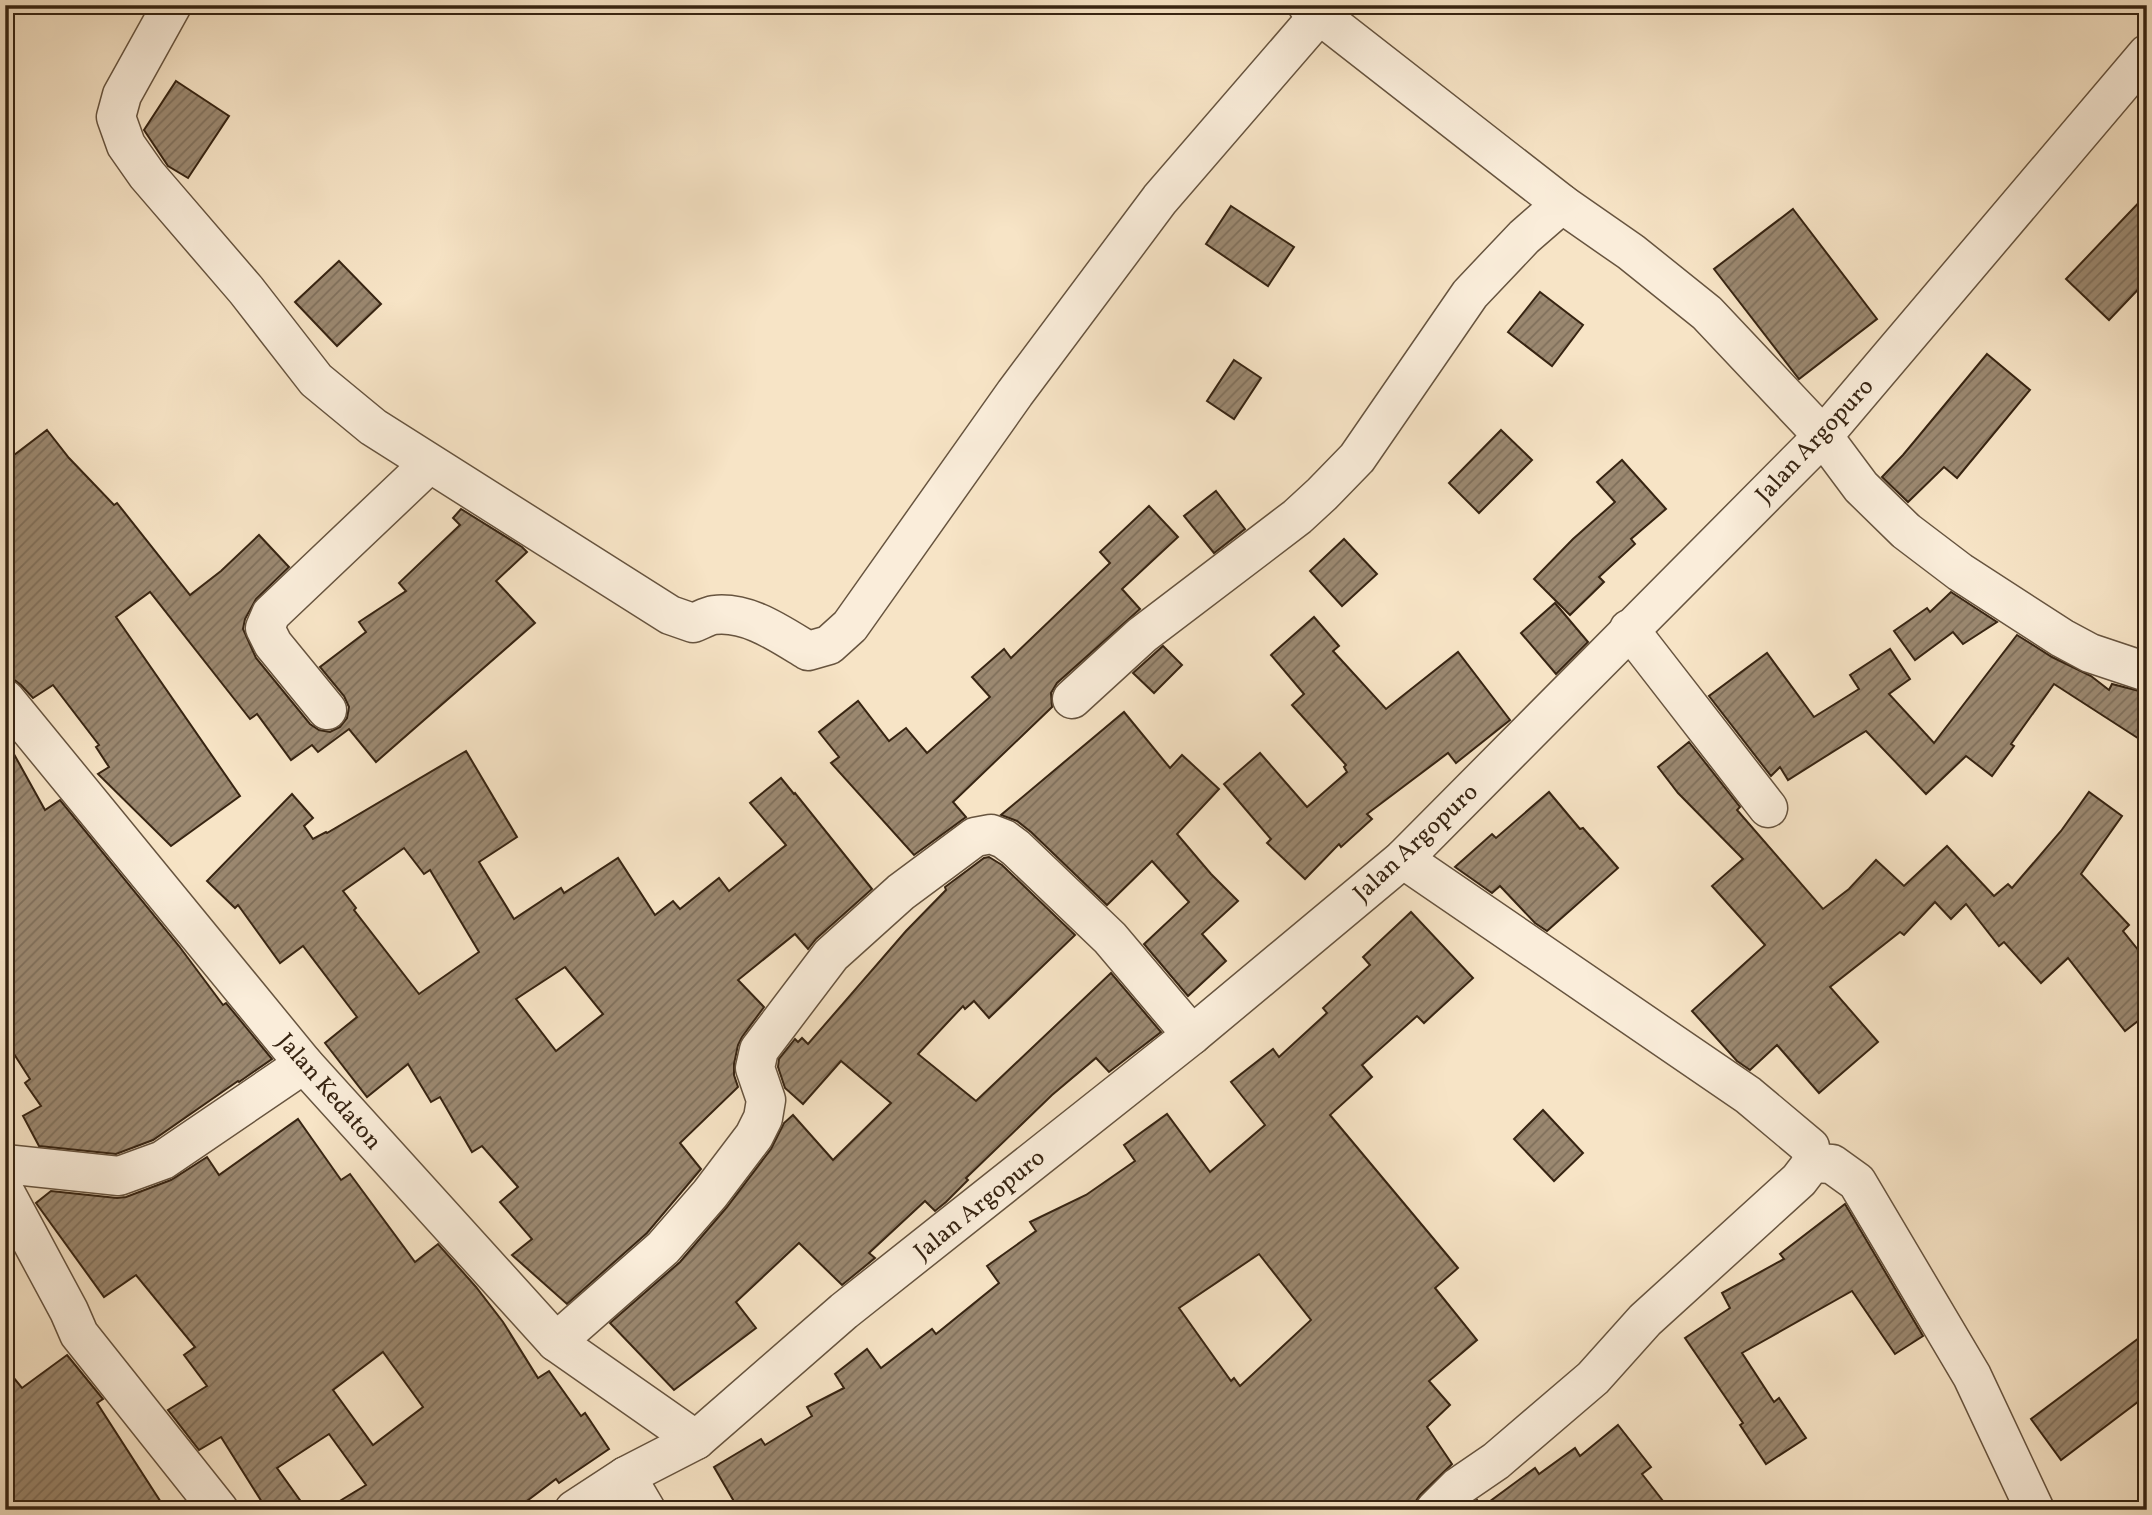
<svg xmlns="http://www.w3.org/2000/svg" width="2152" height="1515" font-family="Vollkorn,serif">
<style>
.building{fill:url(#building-hatch);stroke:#372412;stroke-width:2;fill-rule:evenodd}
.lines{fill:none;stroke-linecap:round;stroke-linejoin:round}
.minor-casing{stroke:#67543f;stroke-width:41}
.minor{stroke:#faedda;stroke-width:38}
.labels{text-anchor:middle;stroke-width:7;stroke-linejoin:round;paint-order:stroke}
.street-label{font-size:24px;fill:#372412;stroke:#faedda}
</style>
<defs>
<pattern id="building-hatch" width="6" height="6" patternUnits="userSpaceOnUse" patternTransform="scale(1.75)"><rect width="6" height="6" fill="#9b8870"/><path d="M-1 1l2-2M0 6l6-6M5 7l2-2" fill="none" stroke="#7f6f5b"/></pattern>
</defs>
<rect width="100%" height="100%" fill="#f7e4c6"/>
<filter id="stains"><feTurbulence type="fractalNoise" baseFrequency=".00286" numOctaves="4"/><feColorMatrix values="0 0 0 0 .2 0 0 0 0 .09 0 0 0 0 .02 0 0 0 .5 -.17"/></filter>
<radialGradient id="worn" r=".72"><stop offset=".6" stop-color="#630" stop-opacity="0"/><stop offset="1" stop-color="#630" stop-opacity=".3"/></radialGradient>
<!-- building -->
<g class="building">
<path d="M176 81 229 116 188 178 168 166 144 130Z"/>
<path d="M2147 194V280L2109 320 2066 279Z"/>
<path d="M1231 206 1294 247 1268 286 1206 244Z"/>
<path d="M1793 209 1877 319 1799 379 1714 269Z"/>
<path d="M339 261 381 304 337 346 295 302Z"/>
<path d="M1540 292 1583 325 1552 366 1508 332Z"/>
<path d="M1987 354 2030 390 1957 478 1944 467 1908 502 1882 477 1903 455Z"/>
<path d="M1234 360 1261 378 1234 419 1207 401Z"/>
<path d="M47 430 69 458 114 505 117 503 190 595 221 571 259 535 289 567 256 599 245 619 243 629 256 658 310 724 319 730 330 732 340 727 347 718 349 707 344 696 320 667 366 632 359 622 406 591 399 583 460 525 453 518 461 509 522 547 527 552 496 581 535 623 376 762 349 729 318 752 312 745 291 760 257 714 250 719 150 592 116 617 240 796 171 846 98 774 109 767 96 747 99 745 53 685 33 698 21 685 13 679 5 678V462Z"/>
<path d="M1501 430 1532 460 1479 513 1449 483Z"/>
<path d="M1622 460 1666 509 1631 539 1635 544 1599 577 1604 582 1570 615 1534 579 1573 539 1615 502 1597 482Z"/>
<path d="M1216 491 1245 529 1214 553 1184 516Z"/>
<path d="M1149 506 1178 537 1122 589 1140 609 1057 683 1051 693 1052 707 953 802 966 817 914 855 831 763 839 757 819 732 858 701 889 741 906 728 927 753 990 697 972 677 1004 649 1011 658 1110 563 1100 552Z"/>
<path d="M1344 539 1377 574 1342 606 1310 571Z"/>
<path d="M1951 592 1997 622 1963 644 1953 632 1915 660 1894 631 1927 608 1930 612Z"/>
<path d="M1555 603 1588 642 1556 674 1521 633Z"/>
<path d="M1314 617 1339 646 1333 651 1386 709 1458 652 1510 720 1456 763 1448 753 1367 814 1372 819 1341 847 1339 844 1305 879 1267 843 1271 839 1224 784 1260 753 1307 807 1347 772 1344 767 1346 765 1292 705 1304 694 1271 655Z"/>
<path d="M2017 635 2052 657 2091 676 2109 690 2112 684 2147 693V744L2054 684 2011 744 2014 746 1992 776 1966 756 1926 794 1866 731 1788 780 1780 767 1771 776 1709 696 1767 653 1814 717 1859 689 1850 675 1890 649 1910 679 1889 694 1934 743Z"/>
<path d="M1163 646 1182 665 1154 693 1133 673Z"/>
<path d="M1124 712 1170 768 1182 755 1219 789 1177 834 1211 874 1238 901 1202 934 1226 961 1188 996 1144 944 1189 902 1152 861 1107 905 1031 832 1017 821 1001 815Z"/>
<path d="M5 738 45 810 60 800 179 946 223 1005 226 1003 272 1059 239 1082 238 1081 153 1140 116 1154 39 1146 23 1116 41 1106 25 1083 30 1079 5 1040Z"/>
<path d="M1689 742 1740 807 1737 810 1823 909 1849 889 1876 860 1904 886 1947 846 1994 896 2008 884 2012 888 2061 831 2089 792 2122 816 2081 874 2129 925 2123 931 2147 961V1014L2125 1031 2068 958 2041 983 2004 942 1999 946 1966 904 1951 919 1935 902 1904 935 1900 932 1830 987 1878 1042 1819 1093 1777 1045 1750 1070 1737 1061 1692 1011 1765 945 1712 886 1743 859 1678 793 1658 767Z"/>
<path d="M466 751 517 837 479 862 514 919 561 888 564 893 618 858 655 915 673 901 680 909 719 878 729 891 786 845 750 803 781 778 794 794 795 793 872 889 816 939 808 949 795 934 738 980 764 1007 742 1037 738 1045 734 1064V1075L738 1087 680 1143 701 1169 647 1233 567 1304 512 1255 532 1239 500 1202 518 1187 482 1146 472 1152 440 1097 431 1102 408 1064 367 1097 325 1043 357 1017 303 946 280 963 238 905 235 908 207 881 292 794 313 818 304 826 313 839 326 832 327 833ZM404 848 424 874 430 870 479 952 419 994 354 910 356 908 343 891ZM565 967 603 1014 556 1051 516 999Z"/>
<path d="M1549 792 1580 829 1583 828 1618 868 1547 931 1535 923 1500 886 1492 893 1455 867 1492 834 1496 838Z"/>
<path d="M989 857 1002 865 1075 935 989 1018 974 1001 965 1009 963 1006 918 1054 976 1101 1111 973 1161 1032 1109 1072 1096 1058 1052 1095 966 1178 968 1180 946 1202 935 1211 925 1201 869 1253 875 1258 842 1285 799 1243 736 1302 756 1328 674 1390 610 1323 680 1262 727 1207 771 1149 784 1123 793 1115 833 1160 891 1103 841 1061 803 1104 785 1088 778 1067 779 1059 795 1039 798 1042 802 1038 808 1044 906 931 946 890 945 887 984 858Z"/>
<path d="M1411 912 1473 978 1424 1023 1417 1016 1362 1065 1372 1077 1330 1115 1458 1268 1435 1288 1477 1340 1429 1381 1450 1405 1427 1427 1452 1464 1420 1495 1414 1504V1510H739L714 1467 761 1439 765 1445 812 1416 807 1407 844 1388 835 1374 867 1349 881 1368 932 1329 936 1334 999 1283 987 1266 1036 1231 1030 1222 1086 1195 1135 1161 1124 1145 1167 1114 1210 1172 1265 1125 1231 1082 1273 1049 1279 1057 1327 1013 1323 1008 1370 965 1363 957ZM1259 1254 1311 1320 1240 1386 1234 1378 1231 1381 1179 1308Z"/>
<path d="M1543 1110 1583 1153 1554 1181 1514 1139Z"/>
<path d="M298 1119 341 1180 350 1174 415 1262 438 1244 476 1287 503 1322 538 1378 549 1371 581 1416 585 1413 609 1449 559 1483 556 1479 515 1510H325L366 1485 329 1434 277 1468 307 1510H267L221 1437 199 1450 168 1410 207 1386 184 1355 195 1347 136 1275 104 1297 36 1203 51 1191 117 1198 126 1197 171 1180 207 1157 219 1175ZM383 1352 423 1407 373 1445 333 1390Z"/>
<path d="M1845 1204 1923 1336 1895 1354 1852 1291 1742 1353 1774 1402 1779 1398 1806 1438 1766 1464 1740 1425 1743 1423 1685 1338 1730 1308 1722 1293 1784 1259 1780 1254Z"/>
<path d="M2147 1332V1395L2061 1460 2031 1419Z"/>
<path d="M67 1355 103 1399 97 1403 166 1510H5V1367L22 1388Z"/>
<path d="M1618 1425 1651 1467 1642 1474 1670 1510H1466L1477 1500 1482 1507 1535 1468 1539 1474 1575 1448 1580 1456Z"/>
</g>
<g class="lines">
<!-- minor casing -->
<g class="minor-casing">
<g id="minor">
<path d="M172 5 122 95 116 117 126 145 147 175 246 290 316 380 373 427 670 615 693 623C699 621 707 616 714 615 748 611 780 634 808 651L829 645 850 626 1015 393 1160 199 1319 15"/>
<path d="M1307 5 1562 204 1631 252 1707 313 1823 436 1861 487 1906 531 1960 572 2062 638 2090 653 2147 672"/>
<path d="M1629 629 1768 808"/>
<path d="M5 699 304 1064 556 1342 696 1440"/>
<path d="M1072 699 1142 635 1297 517 1322 494 1357 458 1470 294 1524 237 1562 204"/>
<path d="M327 710 273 644 265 628 271 614 429 464"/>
<path d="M1403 859 1748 1095 1810 1147 1812 1163 1799 1180 1645 1320 1593 1378 1496 1461 1458 1487 1435 1510"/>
<path d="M1812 1163 1832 1164 1857 1182 1972 1376 2035 1510"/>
<path d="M5 1164 119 1176 163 1160 304 1064"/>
<path d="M5 1192 69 1311 79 1334 219 1510"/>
<path d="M556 1342 663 1248 710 1194 754 1136 763 1118 766 1100 755 1068 759 1050 831 955 901 892 975 837 991 834 1004 839 1016 848 1110 938 1192 1035"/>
<path d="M626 1476 646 1510"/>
<path d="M574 1510 626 1476 696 1440 844 1311 1192 1035 1403 859 1823 436 2147 54"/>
</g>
</g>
<!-- minor -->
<use href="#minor" class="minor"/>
</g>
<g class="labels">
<!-- street labels -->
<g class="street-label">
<text transform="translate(1814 440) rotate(-47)" y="8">Jalan Argopuro</text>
<text transform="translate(1415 842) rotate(-43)" y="8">Jalan Argopuro</text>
<text transform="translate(330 1091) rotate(49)" y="8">Jalan Kedaton</text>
<text transform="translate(979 1204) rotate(-39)" y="8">Jalan Argopuro</text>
</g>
</g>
<!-- margin -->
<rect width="2152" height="1515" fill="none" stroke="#f7e4c6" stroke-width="28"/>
<rect x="7" y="7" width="2138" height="1501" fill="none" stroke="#372412" stroke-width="3.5"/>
<rect x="14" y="14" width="2124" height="1487" fill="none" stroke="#372412" stroke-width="2"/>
<rect width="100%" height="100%" filter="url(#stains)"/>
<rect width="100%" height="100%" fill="url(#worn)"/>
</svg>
